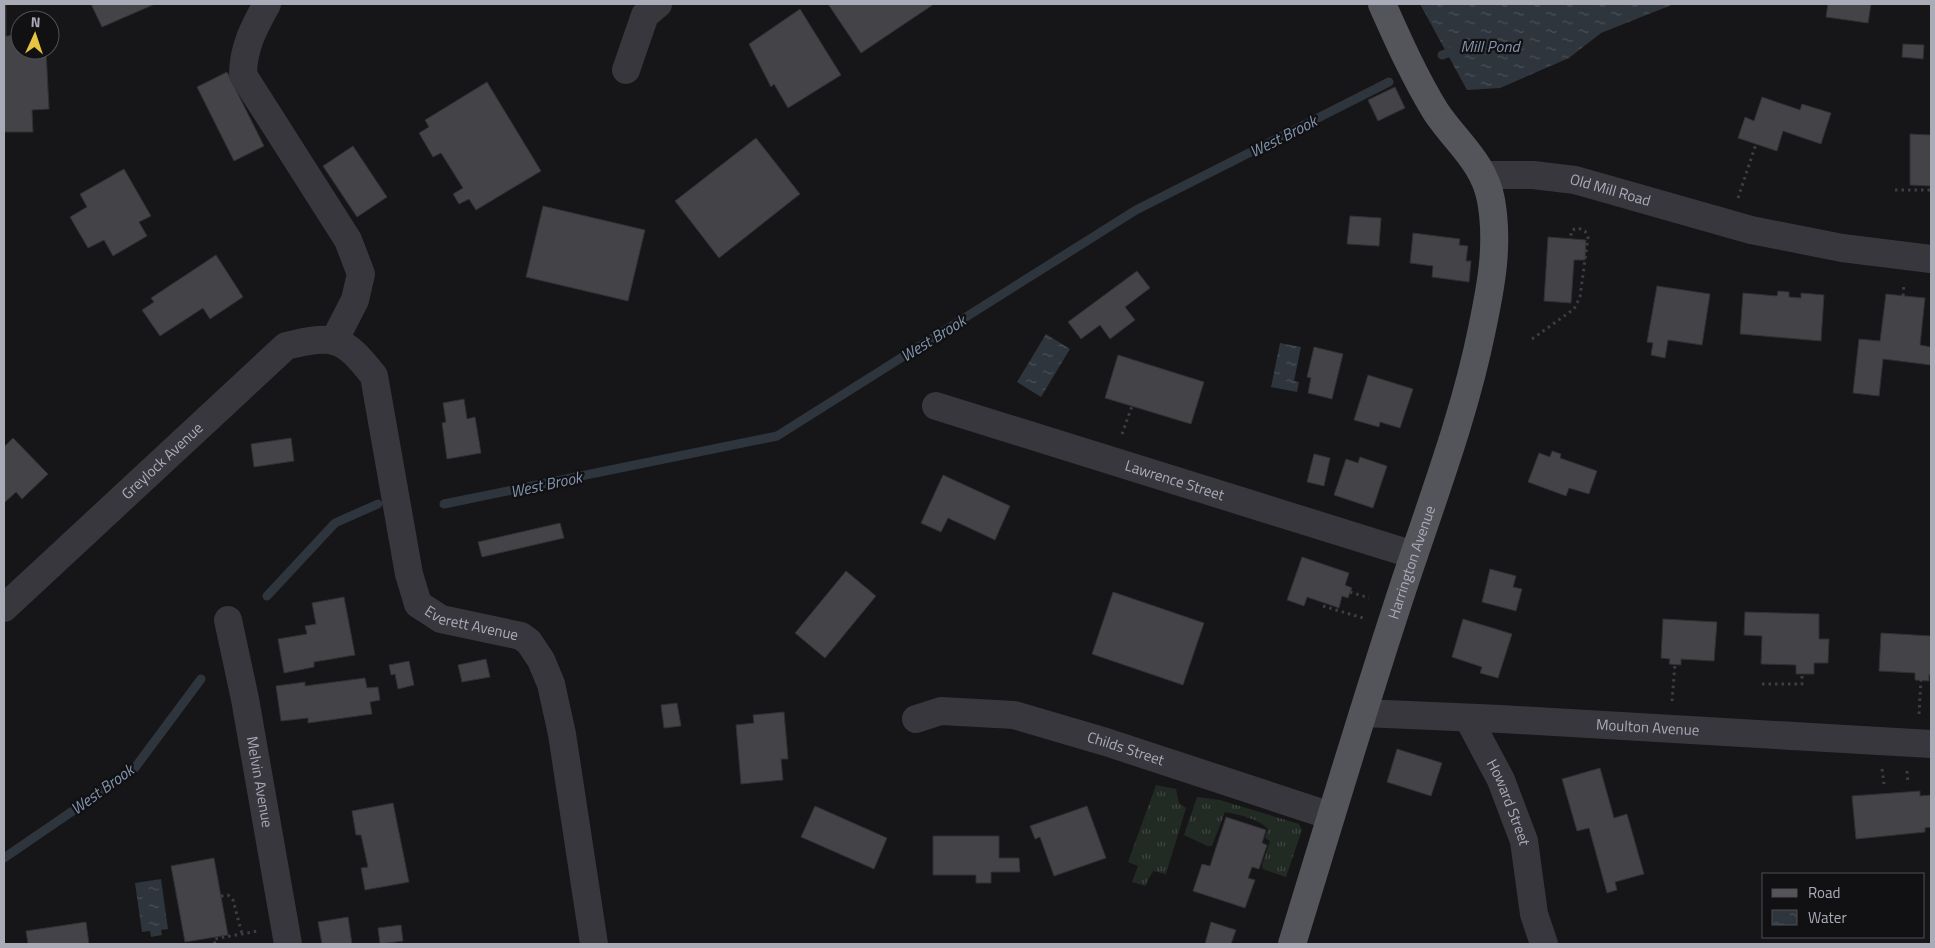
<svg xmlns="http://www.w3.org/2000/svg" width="1935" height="948" font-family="'Titillium Web',sans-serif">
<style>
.grass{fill:url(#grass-tufts)}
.water{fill:url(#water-ripples)}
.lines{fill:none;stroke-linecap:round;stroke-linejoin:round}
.stream{stroke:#2f353d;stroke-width:9}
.building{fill:#434348;stroke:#313034}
.path{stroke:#3d3e43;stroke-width:3;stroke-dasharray:2.5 4;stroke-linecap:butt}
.minor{stroke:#37373d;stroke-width:28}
.major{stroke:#54545b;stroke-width:28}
.labels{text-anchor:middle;stroke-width:4.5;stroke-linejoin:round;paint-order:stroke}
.street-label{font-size:15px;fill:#a9abb7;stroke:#111113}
.water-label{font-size:16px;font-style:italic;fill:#8394af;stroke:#111113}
</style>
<defs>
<pattern id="grass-tufts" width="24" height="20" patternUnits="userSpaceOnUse" patternTransform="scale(1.25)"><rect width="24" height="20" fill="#222a24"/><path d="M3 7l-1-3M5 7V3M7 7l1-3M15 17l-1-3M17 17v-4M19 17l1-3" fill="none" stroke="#3f4642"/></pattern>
<pattern id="water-ripples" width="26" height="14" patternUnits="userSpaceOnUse" patternTransform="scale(1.25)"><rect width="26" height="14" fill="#2f353d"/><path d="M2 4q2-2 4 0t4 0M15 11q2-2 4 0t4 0" fill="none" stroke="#4a5057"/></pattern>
</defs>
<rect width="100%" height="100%" fill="#161618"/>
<!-- grass -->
<g class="grass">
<path d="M1156 785 1176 789 1179 803 1186 808 1166 874 1153 871 1145 886 1132 882 1138 866 1128 862Z"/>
<path d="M1197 797 1220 800 1299 824 1302 830 1286 877 1263 869 1262 865 1270 841 1265 838 1268 829C1258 819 1241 815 1225 812L1212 846H1207L1184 835Z"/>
</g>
<!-- water -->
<g class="water">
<path d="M1420 4H1674L1601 33 1569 58 1500 88 1467 90Z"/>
<path d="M1046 334 1070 349 1041 397 1017 382Z"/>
<path d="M1280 343 1301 347 1294 381 1299 382 1297 392 1271 387Z"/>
<path d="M161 879 168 929 161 930 162 935 151 937 150 931 142 932 135 883Z"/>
</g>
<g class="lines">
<!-- stream -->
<g class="stream">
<path d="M1442 55 1457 50"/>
<path d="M444 504 777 436 1136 210 1389 82"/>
<path d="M267 596 335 523 378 504"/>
<path d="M4 858 134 769 201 679"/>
</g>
</g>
<!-- building -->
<g class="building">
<path d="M91 4H155L102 27Z"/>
<path d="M828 4H934L861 53Z"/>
<path d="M1828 4H1871L1868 23 1826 17Z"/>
<path d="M6 5V36L20 35V50H46L49 109 32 110 33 132H4V6Z"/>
<path d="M800 9 841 75 788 108 774 84 771 87 749 44Z"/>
<path d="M1903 44 1924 45 1923 59 1902 57Z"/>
<path d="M227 72 264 146 234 161 197 87Z"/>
<path d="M487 82 541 171 476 210 469 199 459 204 453 194 463 188 441 153 433 157 419 133 429 127 425 120Z"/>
<path d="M1395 87 1405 108 1378 121 1368 100Z"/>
<path d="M1762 97 1800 110 1802 104 1831 113 1821 144 1783 131 1777 151 1738 138 1745 117 1754 121Z"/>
<path d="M1910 134 1931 135V186L1910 185Z"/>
<path d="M756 138 800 194 719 258 675 201Z"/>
<path d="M353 146 387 197 357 217 323 166Z"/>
<path d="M124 169 151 216 139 222 147 236 113 256 104 240 88 248 70 217 87 207 80 194Z"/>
<path d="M543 206 645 230 628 301 526 277Z"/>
<path d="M1350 216 1381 218 1379 246 1347 244Z"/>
<path d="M1413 233 1460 239 1459 245 1468 246 1466 261H1471L1469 282 1432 277 1433 266 1410 263Z"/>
<path d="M1548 237 1586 240 1585 260H1574L1571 303 1544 301Z"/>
<path d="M216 255 243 297 210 319 203 308 160 336 142 310 154 302 151 298Z"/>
<path d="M1137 271 1150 288 1125 307 1135 320 1110 339 1100 325 1081 339 1068 322Z"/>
<path d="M1657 286 1710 294 1702 345 1668 340 1665 358 1651 355 1653 343 1647 342Z"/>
<path d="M1778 291 1789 292V297L1801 298V293L1824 295 1821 341 1740 334 1743 293 1777 296Z"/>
<path d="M1886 294 1925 298 1920 345 1931 347V365L1883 359 1879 396 1853 393 1859 339 1880 341Z"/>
<path d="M1314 347 1343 354 1332 399 1308 393 1311 378 1307 377Z"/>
<path d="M1118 355 1204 382 1191 424 1105 398Z"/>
<path d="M1368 375 1413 389 1400 428 1380 422 1379 427 1354 420Z"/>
<path d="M464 399 467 419 475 417 481 453 447 459 442 423 446 422 443 403Z"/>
<path d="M13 438 48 474 22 499 16 492 4 503V447Z"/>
<path d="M291 438 294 461 254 467 251 444Z"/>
<path d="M1552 451 1561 454 1560 458 1597 471 1589 494 1569 488 1566 496 1528 482 1539 453 1550 457Z"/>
<path d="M1314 454 1330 458 1324 486 1307 482Z"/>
<path d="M1360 457 1387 466 1373 508 1334 495 1346 459 1358 463Z"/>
<path d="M943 475 1010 506 995 540 948 518 941 532 921 523Z"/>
<path d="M560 523 564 538 482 557 478 542Z"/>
<path d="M1302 557 1349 573 1345 585 1352 588 1350 592 1348 598 1342 596 1339 608 1307 597 1304 606 1287 600Z"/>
<path d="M1490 569 1516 576 1513 587 1522 589 1516 611 1482 602Z"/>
<path d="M846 571 876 596 825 658 795 633Z"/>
<path d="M1113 592 1204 623 1183 685 1092 654Z"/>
<path d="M344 597 355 655 314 662V667L284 673 278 639 307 634 305 626 316 624 312 603Z"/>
<path d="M1745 612 1819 614V639H1829L1828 663H1814V674H1796V665L1761 664 1762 636 1744 635Z"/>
<path d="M1463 619 1512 634 1498 678 1480 673 1482 667 1452 657Z"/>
<path d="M1663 619 1717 622 1714 661 1681 659V665L1669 664 1670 659 1661 658Z"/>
<path d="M1881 633 1931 636V675H1929V681L1915 680V673L1879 671Z"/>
<path d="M486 659 490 677 462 682 458 665Z"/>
<path d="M409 661 414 685 398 689 395 674 391 675 389 665Z"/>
<path d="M365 678 367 688 378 687 380 700 370 702 372 714 308 723V718L281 721 276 686 305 682V686Z"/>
<path d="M677 703 681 726 664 728 661 705Z"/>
<path d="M784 712 788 759H781L783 780 741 784 736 725 754 723 753 715Z"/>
<path d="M1397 749 1442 763 1431 796 1387 782Z"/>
<path d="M1600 768 1614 818 1627 814 1644 874 1615 882 1617 890 1607 893 1589 828 1577 831 1562 779Z"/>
<path d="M1920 791V796L1931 795V827L1925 828V832L1856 839 1852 796Z"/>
<path d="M393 803 409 882 365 890 361 868 368 867 361 835H356L352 811Z"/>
<path d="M815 806 887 838 874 869 801 837Z"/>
<path d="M1087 806 1106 858 1054 876 1040 837 1035 839 1030 826Z"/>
<path d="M1226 817 1266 830 1262 843 1267 845 1259 869 1252 867 1248 878 1255 880 1245 908 1193 891 1202 864 1210 866Z"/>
<path d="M933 836H999V858H1019L1020 872H991V883H976V875H933Z"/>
<path d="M214 858 228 935 185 942 171 866Z"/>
<path d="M348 917 352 944H322L318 922Z"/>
<path d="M86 922 89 944H28L26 931Z"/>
<path d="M1211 922 1236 930 1231 944H1205Z"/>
<path d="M401 925 403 941 380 944 378 928Z"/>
</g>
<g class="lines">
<!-- path -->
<g class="path">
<path d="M1895 190H1931"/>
<path d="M1738 198 1756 144"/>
<path d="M1903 296 1904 283"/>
<path d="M1532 339 1574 309 1580 297 1588 237 1585 231 1578 228 1572 230 1570 239"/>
<path d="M1122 434 1132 406"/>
<path d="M1350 592 1369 598"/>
<path d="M1323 606 1363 618"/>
<path d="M1762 684H1802V674"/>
<path d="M1672 701 1675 664"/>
<path d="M1919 714 1921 680"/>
<path d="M1882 769 1884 784"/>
<path d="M1907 771 1908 784"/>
<path d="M221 896 228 895 233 900 242 934"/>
<path d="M215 944 214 939 258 931"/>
</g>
<!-- minor -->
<g class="minor">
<path d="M267 4C254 27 243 48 243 75L348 240 361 274 355 300 334 341"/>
<path d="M626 70 645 15 658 4"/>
<path id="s1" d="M1484 175H1533L1575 180 1751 230 1842 248 1931 259"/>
<path id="s2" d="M936 406 1414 555"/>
<path id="s3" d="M4 608 286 346C335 334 343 337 374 376L409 574 418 604 441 619 521 636 529 642 541 660 551 684 562 734 594 944"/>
<path id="s4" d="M228 620 245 699 288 944"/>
<path id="s5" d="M1363 713 1501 719 1931 744"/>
<path id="s6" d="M1468 718 1501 780 1524 841 1534 914 1544 944"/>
<path id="s7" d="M916 719 941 711 1014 715 1106 742 1331 816"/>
</g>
<!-- major -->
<path class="major" id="s8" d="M1292 944C1327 830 1361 716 1398 603 1427 513 1463 423 1482 329 1491 286 1499 245 1491 200 1484 162 1456 142 1436 112 1415 78 1398 40 1382 4"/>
</g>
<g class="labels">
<!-- street labels -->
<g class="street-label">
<text dy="5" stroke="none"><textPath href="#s1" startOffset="128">Old Mill Road</textPath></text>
<text dy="5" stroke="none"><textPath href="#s3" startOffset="216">Greylock Avenue</textPath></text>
<text dy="5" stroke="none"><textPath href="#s2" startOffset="250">Lawrence Street</textPath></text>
<text dy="5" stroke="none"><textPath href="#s8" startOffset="400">Harrington Avenue</textPath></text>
<text dy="5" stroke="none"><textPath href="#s3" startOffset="778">Everett Avenue</textPath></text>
<text dy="5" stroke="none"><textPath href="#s5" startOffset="285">Moulton Avenue</textPath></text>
<text dy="5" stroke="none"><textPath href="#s7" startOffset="216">Childs Street</textPath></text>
<text dy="5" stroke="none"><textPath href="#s4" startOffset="165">Melvin Avenue</textPath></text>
<text dy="5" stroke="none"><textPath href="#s6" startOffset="94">Howard Street</textPath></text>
</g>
<!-- water labels -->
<g class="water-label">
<text x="1490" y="52">Mill Pond</text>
<text transform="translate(1283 136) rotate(-27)" y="6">West Brook</text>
<text transform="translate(933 338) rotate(-32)" y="6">West Brook</text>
<text transform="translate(546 484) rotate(-12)" y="6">West Brook</text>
<text transform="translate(102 789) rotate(-36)" y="6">West Brook</text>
</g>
</g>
<!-- border -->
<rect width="1935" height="948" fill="none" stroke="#a9abb7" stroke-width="10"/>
<!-- legend -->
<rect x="1762" y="873" width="162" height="65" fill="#111113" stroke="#4e4f55"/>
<rect x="1772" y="889" width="25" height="8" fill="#54545b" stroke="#4e4f55"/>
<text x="1808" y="898" font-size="15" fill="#a9abb7">Road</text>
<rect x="1772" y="910" width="25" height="15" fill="url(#water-ripples)" stroke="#4e4f55"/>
<text x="1808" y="923" font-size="15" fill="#a9abb7">Water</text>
<!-- north arrow -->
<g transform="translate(35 35) rotate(3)"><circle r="24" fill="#111113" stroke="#4e4f55"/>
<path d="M0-4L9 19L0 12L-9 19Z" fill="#e5c541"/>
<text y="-8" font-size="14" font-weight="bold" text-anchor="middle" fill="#a9abb7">N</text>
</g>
</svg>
